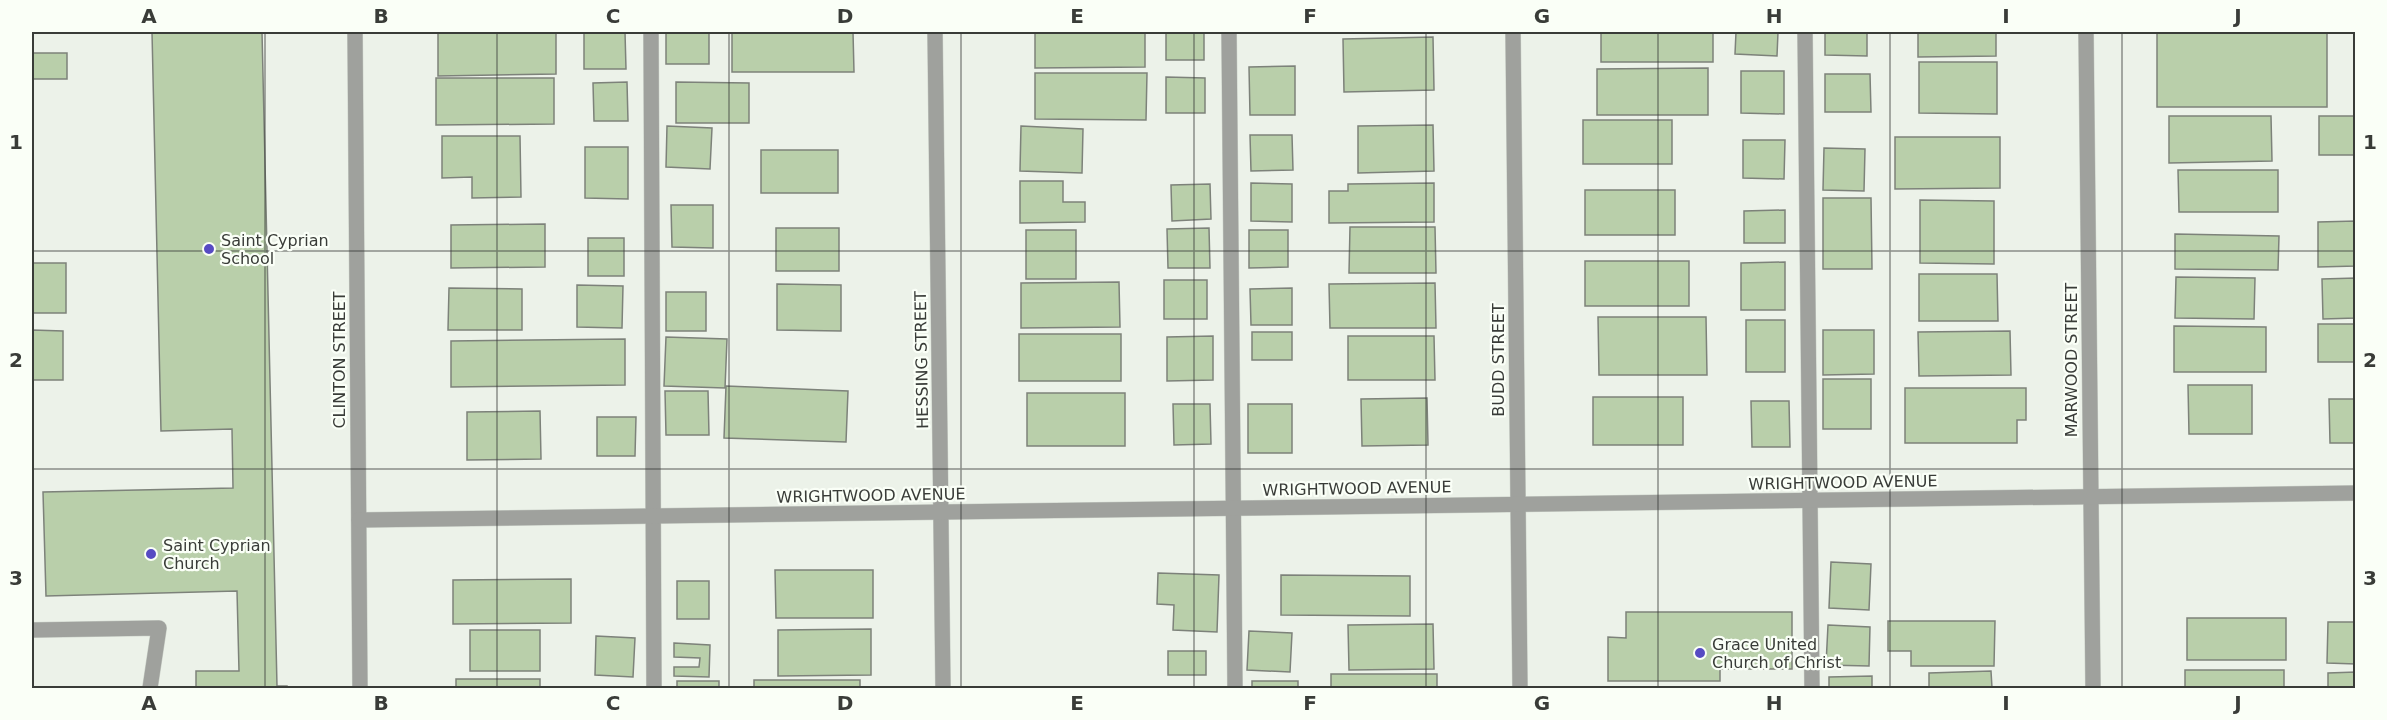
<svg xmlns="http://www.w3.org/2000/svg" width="2387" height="720" font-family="'DejaVu Sans',sans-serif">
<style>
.building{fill:#b9cfaa;stroke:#7d827a;stroke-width:1.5}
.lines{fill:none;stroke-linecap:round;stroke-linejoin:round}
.minor-casing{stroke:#c8cec6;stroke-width:16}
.minor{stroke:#9fa19d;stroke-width:15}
.grid{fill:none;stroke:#393c38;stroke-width:1.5;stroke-opacity:0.55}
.poi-dot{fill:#574bc3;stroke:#fafff7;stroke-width:2}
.labels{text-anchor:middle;stroke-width:4.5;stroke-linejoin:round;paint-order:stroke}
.poi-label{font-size:16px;fill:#393c38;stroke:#fafff7;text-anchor:start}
.street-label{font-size:16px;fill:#393c38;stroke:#fafff7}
.neatline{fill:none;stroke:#393c38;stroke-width:2}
.grid-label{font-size:20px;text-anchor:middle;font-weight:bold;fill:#393c38}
</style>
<rect width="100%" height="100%" fill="#ecf2e9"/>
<!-- building -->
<g class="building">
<path d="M152 32H262L277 686H287V688H196V671H239L237 591 46 596 43 492 233 488 232 429 161 431Z"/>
<path d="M438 32H556V74L438 76Z"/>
<path d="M584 32H625L626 69H584Z"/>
<rect x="666" y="32" width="43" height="32"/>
<path d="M732 32H853L854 72H732Z"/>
<path d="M1035 32H1145V67L1035 68Z"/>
<rect x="1166" y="32" width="38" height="28"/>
<rect x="1601" y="32" width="112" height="30"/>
<path d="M1736 32H1778L1777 56 1735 54Z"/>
<path d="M1825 32H1867V56L1825 55Z"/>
<path d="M1918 32H1996V56L1918 57Z"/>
<rect x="2157" y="32" width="170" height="75"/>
<path d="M1433 37 1434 90 1344 92 1343 39Z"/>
<rect x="32" y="53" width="35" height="26"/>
<path d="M1919 62H1997V114L1919 113Z"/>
<path d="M1295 66V115H1250L1249 67Z"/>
<path d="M1708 68V115H1597V69Z"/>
<path d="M1741 71H1784V114L1741 113Z"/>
<path d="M1035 73H1147L1146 120 1035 119Z"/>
<path d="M1825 74H1870L1871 112H1825Z"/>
<path d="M1166 77 1205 78V113H1166Z"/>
<path d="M436 78H554V124L436 125Z"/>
<path d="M627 82 628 121H594L593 83Z"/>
<path d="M676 82 749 83V123H676Z"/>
<path d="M2169 116H2271L2272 161 2169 163Z"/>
<rect x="2319" y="116" width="37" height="39"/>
<rect x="1583" y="120" width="89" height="44"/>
<path d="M1433 125 1434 171 1358 173V126Z"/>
<path d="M667 126 712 128 710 169 666 167Z"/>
<path d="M1021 126 1083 129 1082 173 1020 171Z"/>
<path d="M1250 135H1292L1293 170 1251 171Z"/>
<path d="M442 136H520L521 197 472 198V177L442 178Z"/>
<path d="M1895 137H2000V188L1895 189Z"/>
<path d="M1743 140H1785L1784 179 1743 178Z"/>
<path d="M585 147H628V199L585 198Z"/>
<path d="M1824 148 1865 149 1864 191 1823 190Z"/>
<rect x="761" y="150" width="77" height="43"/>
<path d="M2178 170H2278V212H2179Z"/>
<path d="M1020 181H1063V202H1085V222L1020 223Z"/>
<path d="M1251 183 1292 184V222L1251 221Z"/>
<path d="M1434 183V222L1329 223V191H1348V184Z"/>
<path d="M1210 184 1211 219 1172 221 1171 185Z"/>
<rect x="1585" y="190" width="90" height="45"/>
<path d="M1823 198H1871L1872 269H1823Z"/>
<path d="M1920 200 1994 201V264L1920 263Z"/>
<path d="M671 205H713V248L672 247Z"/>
<path d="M1785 210V243H1744V211Z"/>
<path d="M2356 221V266L2318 267V222Z"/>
<path d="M545 224V267L451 268V225Z"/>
<path d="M1350 227H1435L1436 273H1349Z"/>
<rect x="776" y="228" width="63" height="43"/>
<path d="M1209 228 1210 268H1168L1167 229Z"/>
<rect x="1026" y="230" width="50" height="49"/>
<path d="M1249 230H1288V267L1249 268Z"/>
<path d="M2175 234 2279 236 2278 270 2175 269Z"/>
<rect x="588" y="238" width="36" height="38"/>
<rect x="1585" y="261" width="104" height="45"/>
<path d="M1785 262V310H1741V263Z"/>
<rect x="32" y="263" width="34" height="50"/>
<path d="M1919 274H1997L1998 321H1919Z"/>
<path d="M2176 277 2255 278 2254 319 2175 318Z"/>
<path d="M2356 278V318L2323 319 2322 279Z"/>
<rect x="1164" y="280" width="43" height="39"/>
<path d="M1119 282 1120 327 1021 328V283Z"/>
<path d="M1435 283 1436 328H1330L1329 284Z"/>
<path d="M777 284 841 285V331L777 330Z"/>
<path d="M577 285 623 286 622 328 577 327Z"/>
<path d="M449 288 522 289V330H448Z"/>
<path d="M1292 288V325H1251L1250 289Z"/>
<rect x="666" y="292" width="40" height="39"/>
<path d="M1598 317H1706L1707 375H1599Z"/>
<rect x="1746" y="320" width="39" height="52"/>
<rect x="2318" y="324" width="38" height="38"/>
<path d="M2174 326 2266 327V372H2174Z"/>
<path d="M32 330 63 331V380H32Z"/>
<path d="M1823 330H1874V374L1823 375Z"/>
<path d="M2010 331 2011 375 1919 376 1918 332Z"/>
<rect x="1252" y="332" width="40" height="28"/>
<rect x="1019" y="334" width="102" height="47"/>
<path d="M1213 336V380L1167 381V337Z"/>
<path d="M1348 336H1434L1435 380H1348Z"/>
<path d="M666 337 727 339 725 388 664 386Z"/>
<path d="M625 339V385L451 387V341Z"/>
<rect x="1823" y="379" width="48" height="50"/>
<path d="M2188 385H2252V434H2189Z"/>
<path d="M726 386 848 391 846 442 724 438Z"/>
<path d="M1905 388H2026V420H2017V443H1905Z"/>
<path d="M665 391H708L709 435H666Z"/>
<rect x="1027" y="393" width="98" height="53"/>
<rect x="1593" y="397" width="90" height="48"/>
<path d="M1427 398 1428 445 1362 446 1361 399Z"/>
<path d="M2329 399H2356V443H2330Z"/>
<path d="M1751 401H1789L1790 447H1752Z"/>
<path d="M1173 404H1210L1211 444 1174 445Z"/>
<rect x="1248" y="404" width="44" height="49"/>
<path d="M540 411 541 459 467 460V412Z"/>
<path d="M597 417H636L635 456H597Z"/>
<path d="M1831 562 1871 564 1869 610 1829 608Z"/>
<path d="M775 570H873V618H776Z"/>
<path d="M1158 573 1219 575 1217 632 1173 630 1174 605 1157 604Z"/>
<path d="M1281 575 1410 576V616L1281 615Z"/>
<path d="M571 579V623L453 624V580Z"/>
<rect x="677" y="581" width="32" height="38"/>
<path d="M1626 612H1792V669H1720V681H1608V637L1626 638Z"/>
<rect x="2187" y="618" width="99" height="42"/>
<path d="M1888 621H1995L1994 666H1911V651H1888Z"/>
<path d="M2328 622H2356V664L2327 663Z"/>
<path d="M1433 624 1434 669 1349 670 1348 625Z"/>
<path d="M1828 625 1870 627 1869 666 1826 665Z"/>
<path d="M871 629V675L778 676V630Z"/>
<rect x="470" y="630" width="70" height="41"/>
<path d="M1249 631 1292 633 1290 672 1247 670Z"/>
<path d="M596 636 635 638 633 677 595 675Z"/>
<path d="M674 643 710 645 709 677 674 676V667H699L700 658 674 657Z"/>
<rect x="1168" y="651" width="38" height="24"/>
<rect x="2185" y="670" width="99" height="18"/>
<path d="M1991 671 1992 688H1929V673Z"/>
<path d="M2356 672V688H2328V673Z"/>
<rect x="1331" y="674" width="106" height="14"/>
<path d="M1872 676V688H1829V677Z"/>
<rect x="456" y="679" width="84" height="9"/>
<rect x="754" y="680" width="106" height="8"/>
<rect x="677" y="681" width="42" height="7"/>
<rect x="1252" y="681" width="46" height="7"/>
</g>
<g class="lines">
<!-- minor casing -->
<g class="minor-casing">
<g id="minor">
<path d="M355 32 360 688"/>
<path d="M651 32 654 688"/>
<path d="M935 32 943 688"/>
<path d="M1229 32 1235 688"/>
<path d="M1513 32 1520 688"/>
<path d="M1805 32 1812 688"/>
<path d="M2086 32 2093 688"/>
<path d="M359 520 2356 493"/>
<path d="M32 630 159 628 150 688"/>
</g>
</g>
<!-- minor -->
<use href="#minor" class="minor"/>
</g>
<!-- grid -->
<path class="grid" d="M265 32V688M497 32V688M729 32V688M961 32V688M1194 32V688M1426 32V688M1658 32V688M1890 32V688M2122 32V688M32 251H2356M32 469H2356"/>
<!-- markers -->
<g class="poi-dot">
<circle cx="209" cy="249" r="6"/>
<circle cx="151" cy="554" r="6"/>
<circle cx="1700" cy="653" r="6"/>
</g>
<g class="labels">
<!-- poi labels -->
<g class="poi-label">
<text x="221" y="246">Saint Cyprian<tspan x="221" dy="18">School</tspan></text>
<text x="163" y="551">Saint Cyprian<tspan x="163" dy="18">Church</tspan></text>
<text x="1712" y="650">Grace United<tspan x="1712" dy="18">Church of Christ</tspan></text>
</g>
<!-- street labels -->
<g class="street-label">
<text transform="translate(339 360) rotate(-90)" y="6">CLINTON STREET</text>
<text transform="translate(921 360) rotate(-91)" y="6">HESSING STREET</text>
<text transform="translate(1498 360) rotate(-90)" y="6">BUDD STREET</text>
<text transform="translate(2071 360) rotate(-90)" y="6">MARWOOD STREET</text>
<text transform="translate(1843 482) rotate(-1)" y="6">WRIGHTWOOD AVENUE</text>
<text transform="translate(1357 488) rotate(-1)" y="6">WRIGHTWOOD AVENUE</text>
<text transform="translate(871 495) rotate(-1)" y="6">WRIGHTWOOD AVENUE</text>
</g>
</g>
<!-- border -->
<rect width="2387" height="720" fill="none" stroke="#fafff7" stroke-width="66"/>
<rect x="33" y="33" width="2321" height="654" class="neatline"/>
<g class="grid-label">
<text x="149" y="23">A</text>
<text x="381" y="23">B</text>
<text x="613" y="23">C</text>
<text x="845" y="23">D</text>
<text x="1077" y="23">E</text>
<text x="1310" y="23">F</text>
<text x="1542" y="23">G</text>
<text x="1774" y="23">H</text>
<text x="2006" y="23">I</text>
<text x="2238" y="23">J</text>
<text x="16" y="149">1</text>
<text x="2370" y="149">1</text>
<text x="16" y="367">2</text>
<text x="2370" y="367">2</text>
<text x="16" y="585">3</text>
<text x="2370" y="585">3</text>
<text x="149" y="710">A</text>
<text x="381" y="710">B</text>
<text x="613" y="710">C</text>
<text x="845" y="710">D</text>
<text x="1077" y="710">E</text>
<text x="1310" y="710">F</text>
<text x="1542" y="710">G</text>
<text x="1774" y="710">H</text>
<text x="2006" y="710">I</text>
<text x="2238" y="710">J</text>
</g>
</svg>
